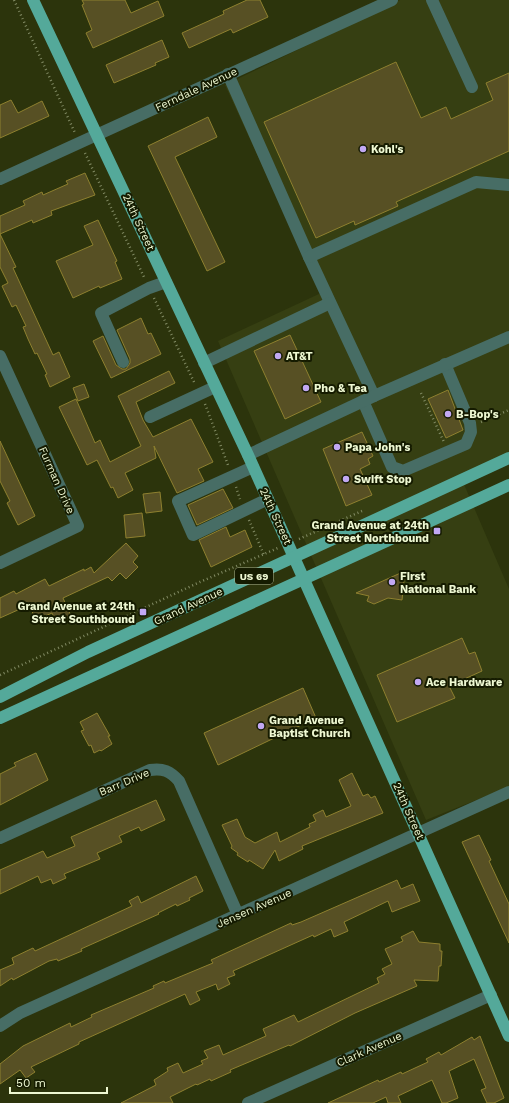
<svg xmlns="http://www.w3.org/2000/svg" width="509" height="1103" font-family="'Work Sans',sans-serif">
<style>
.built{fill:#363f12}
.building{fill:#575024;stroke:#8e802f}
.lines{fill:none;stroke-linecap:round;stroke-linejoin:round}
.path{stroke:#828b64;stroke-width:2.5;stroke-dasharray:1 3;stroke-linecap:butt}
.minor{stroke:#476d65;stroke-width:12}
.major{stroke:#54a99a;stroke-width:12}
.poi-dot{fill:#c2a8f3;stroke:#151b00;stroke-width:1.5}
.labels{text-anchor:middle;stroke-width:4;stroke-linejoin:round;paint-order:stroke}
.shield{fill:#151b00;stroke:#adb693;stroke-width:1}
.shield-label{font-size:10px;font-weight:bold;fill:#eef8d2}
.street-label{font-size:11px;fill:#eef8d2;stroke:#151b00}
.poi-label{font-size:11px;font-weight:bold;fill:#eef8d2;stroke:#151b00;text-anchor:start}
</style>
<rect width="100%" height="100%" fill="#2c340c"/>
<!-- built -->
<path class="built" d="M400 0H509V453L460 475 509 589V787L426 820 218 341 321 293 225 85Z"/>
<!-- building -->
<g class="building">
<path d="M82 0H125L131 13 158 1 164 16 93 48 86 33 92 30 82 5 84 4Z"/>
<path d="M247 0H260L268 17 233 33 231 29 189 48 182 33 224 14 223 11Z"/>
<path d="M162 40 169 57 155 63 156 65 114 83 106 65Z"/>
<path d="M396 62 421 118 446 107 451 119 493 100 486 83 509 73V151L396 202 398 206 355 225 354 221 316 238 264 122Z"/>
<path d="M11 100 18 113 42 101 49 116 0 138V105Z"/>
<path d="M208 117 217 137 175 157 225 262 207 271 148 146Z"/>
<path d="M85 173 95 195 51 211 52 215 33 223 32 220 0 234 16 267 13 268 53 355 59 352 70 377 50 387 45 375 47 374 37 353 35 354 28 339 23 327 26 326 16 305 12 307 2 286 8 283 0 267V216L25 205 23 201 42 192 43 195 68 184 66 181Z"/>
<path d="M98 220 117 261 115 262 122 279 100 288 99 286 73 298 56 261 93 245 84 226Z"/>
<path d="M141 318 148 334 151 333 161 354 111 378 93 341 103 336 116 365 122 369H126L130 363V359L117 330Z"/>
<path d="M290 335 321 402 285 419 254 351Z"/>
<path d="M169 371 175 383 136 402 143 420 153 437 191 419 213 462 198 469 204 481 177 493 154 446 156 458 125 473 133 490 118 498 113 487 111 488 97 460 87 465 59 407 76 399 95 443 100 440 110 462 141 446 118 396Z"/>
<path d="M84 384 89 397 78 401 73 388Z"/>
<path d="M448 390 463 430 446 438 428 399Z"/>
<path d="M362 432 373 456 368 459 370 464 360 469 372 495 346 506 323 449Z"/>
<path d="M0 441 35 516 18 525 7 503 10 501 0 481Z"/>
<path d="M223 489 233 508 197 525 188 505Z"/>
<path d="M160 492 162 511 146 513 143 494Z"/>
<path d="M142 513 145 536 126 538 124 515Z"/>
<path d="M226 527 230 537 245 530 252 547 211 567 199 540Z"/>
<path d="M126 543 138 556 133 562 138 567 126 579 120 573 112 581 108 577 63 598 71 616 57 623 52 613 36 620 29 605 0 618V598L14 591 16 594 45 579 49 586 84 569V571L91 567 94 573Z"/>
<path d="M405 571 402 600 388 598 374 604 367 601 369 596 356 593Z"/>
<path d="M462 638 469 654 475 652 482 671 449 686 455 698 397 722 377 675Z"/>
<path d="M303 688 316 718 218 765 204 733Z"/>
<path d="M97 713 110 736H108L112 744 101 751 100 750 94 753 91 745 89 746 81 731 84 730 80 722Z"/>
<path d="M36 753 48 780 0 805V774L16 766 14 763Z"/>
<path d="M352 773 363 796 368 794 371 798 375 796 383 813 302 846 303 849 279 861 275 850 263 869 249 860 248 862 237 855 238 853 231 848 232 846 222 825 237 819 245 837 255 843 277 832 280 842 310 827 309 824 316 821 313 815 323 810 326 817 351 806 339 780Z"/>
<path d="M156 800 165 820 141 831 139 827 119 836 122 842 97 853 100 859 64 874 66 878 53 884 51 879 41 883 38 876 0 894V870L43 851 47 858 75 846 71 837Z"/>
<path d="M479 835 491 860 489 861 509 904V943L462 842Z"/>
<path d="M196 876 203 891 189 898 190 900 177 906 176 904 158 913 159 914 81 949 82 951 58 961 57 959 49 961 13 980 12 978 0 986V970L14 964 12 958 33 948 35 951 132 906 129 901 138 896 141 903Z"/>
<path d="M397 880 401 889 413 884 420 901 392 912 388 901 344 922 348 931 334 937 331 929 314 937 313 935 233 971 235 975 227 978 230 984 218 990 216 984 196 992 200 1000 190 1005 185 994 79 1042V1044L31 1067 35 1072 26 1078 20 1070 0 1084V1064L23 1046 70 1023 71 1027 92 1017 91 1015 154 988 153 986 164 981 165 983 213 963 211 960 291 923 292 925 301 922Z"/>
<path d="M413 931 419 942 440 944V951H442L441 966H439L438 981 414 980 417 986 355 1013 290 1046 289 1045 230 1070 231 1072 211 1081 210 1079 197 1085 196 1084 170 1097 173 1103H121L156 1085 154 1080 168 1071 167 1068 178 1063 183 1073 203 1064 201 1061 208 1058 204 1051 219 1045 223 1055 266 1036 263 1029 294 1015 298 1022 379 983 377 978 385 974 382 969 392 964 385 949 403 941 401 937Z"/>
<path d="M480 1036 504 1098 494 1103H487L481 1090 486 1088 474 1059 449 1071 458 1098 446 1103H442L432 1080 398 1096 401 1103H388L386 1097 373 1103H328L378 1080 379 1082 401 1072 402 1074 428 1062 426 1059 439 1052 441 1055 472 1037 474 1040Z"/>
</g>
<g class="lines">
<!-- path -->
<g class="path">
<path d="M14 0 75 133"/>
<path d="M85 153 144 277"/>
<path d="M154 298 195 384"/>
<path d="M421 393 444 442"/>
<path d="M205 404 228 465"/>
<path d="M481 422 509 410"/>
<path d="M236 487 240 499"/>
<path d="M249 520 264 555"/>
<path d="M299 539 362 511"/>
<path d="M0 675 200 582 278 548"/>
</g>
<!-- minor -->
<g class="minor">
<path d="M432 0 472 87"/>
<path d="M228 74 309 257 374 396"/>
<path d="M0 179 392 0"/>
<path d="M309 257 476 182 509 185"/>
<path d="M0 356 78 526 0 563"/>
<path d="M123 362 101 313 149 288 166 282"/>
<path d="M204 363 330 303"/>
<path d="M363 401 392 467 403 471 466 444 471 432 470 423 445 364"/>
<path d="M150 417 215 387"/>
<path d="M248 455 374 396 509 337"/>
<path d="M253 467 178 501 193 535 268 499"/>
<path d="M0 838 150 770C163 768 170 771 179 781L238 915"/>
<path d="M0 1026 20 1013 509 792"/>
<path d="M248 1103 491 995"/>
</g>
<!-- major -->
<g class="major">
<path d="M33 0 248 455 509 1036"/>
<path d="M0 697 88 652 509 458"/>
<path d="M0 718 509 485"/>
</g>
</g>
<!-- markers -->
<g class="poi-dot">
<circle cx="363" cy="149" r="4"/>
<circle cx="278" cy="356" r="4"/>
<circle cx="306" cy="388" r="4"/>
<circle cx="448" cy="414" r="4"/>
<circle cx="337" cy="447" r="4"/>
<circle cx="346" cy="479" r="4"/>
<rect x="433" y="527" width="8" height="8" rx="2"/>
<circle cx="392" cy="582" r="4"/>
<rect x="139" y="608" width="8" height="8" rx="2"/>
<circle cx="418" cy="682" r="4"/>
<circle cx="261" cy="726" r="4"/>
</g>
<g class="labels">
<!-- shield labels -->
<rect class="shield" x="235" y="568" width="38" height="16" rx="3"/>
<g class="shield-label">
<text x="254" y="580">US 69</text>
</g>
<!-- street labels -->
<g class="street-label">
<text transform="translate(196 89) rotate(-25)" y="4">Ferndale Avenue</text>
<text transform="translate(139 222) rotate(65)" y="4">24th Street</text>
<text transform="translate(57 480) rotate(66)" y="4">Furman Drive</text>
<text transform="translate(276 516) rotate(65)" y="4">24th Street</text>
<text transform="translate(188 606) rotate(-25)" y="4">Grand Avenue</text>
<text transform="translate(124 782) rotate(-23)" y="4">Barr Drive</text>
<text transform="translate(409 811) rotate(66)" y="4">24th Street</text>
<text transform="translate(254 908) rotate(-24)" y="4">Jensen Avenue</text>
<text transform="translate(369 1049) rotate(-24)" y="4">Clark Avenue</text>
</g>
<!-- poi labels -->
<g class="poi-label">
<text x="371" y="153">Kohl's</text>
<text x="286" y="360">AT&amp;T</text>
<text x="314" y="392">Pho &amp; Tea</text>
<text x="456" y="418">B-Bop's</text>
<text x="345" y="451">Papa John's</text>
<text x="354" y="483">Swift Stop</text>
<text x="429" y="529" text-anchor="end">Grand Avenue at 24th<tspan x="429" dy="13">Street Northbound</tspan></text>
<text x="400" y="580">First<tspan x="400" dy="13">National Bank</tspan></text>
<text x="135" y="610" text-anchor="end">Grand Avenue at 24th<tspan x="135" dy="13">Street Southbound</tspan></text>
<text x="426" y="686">Ace Hardware</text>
<text x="269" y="724">Grand Avenue<tspan x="269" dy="13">Baptist Church</tspan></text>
</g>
</g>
<!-- scale -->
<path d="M10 1087v6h97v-6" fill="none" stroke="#eef8d2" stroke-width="2"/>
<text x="16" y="1087" font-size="12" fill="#eef8d2" stroke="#151b00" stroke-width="3" paint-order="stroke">50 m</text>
</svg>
